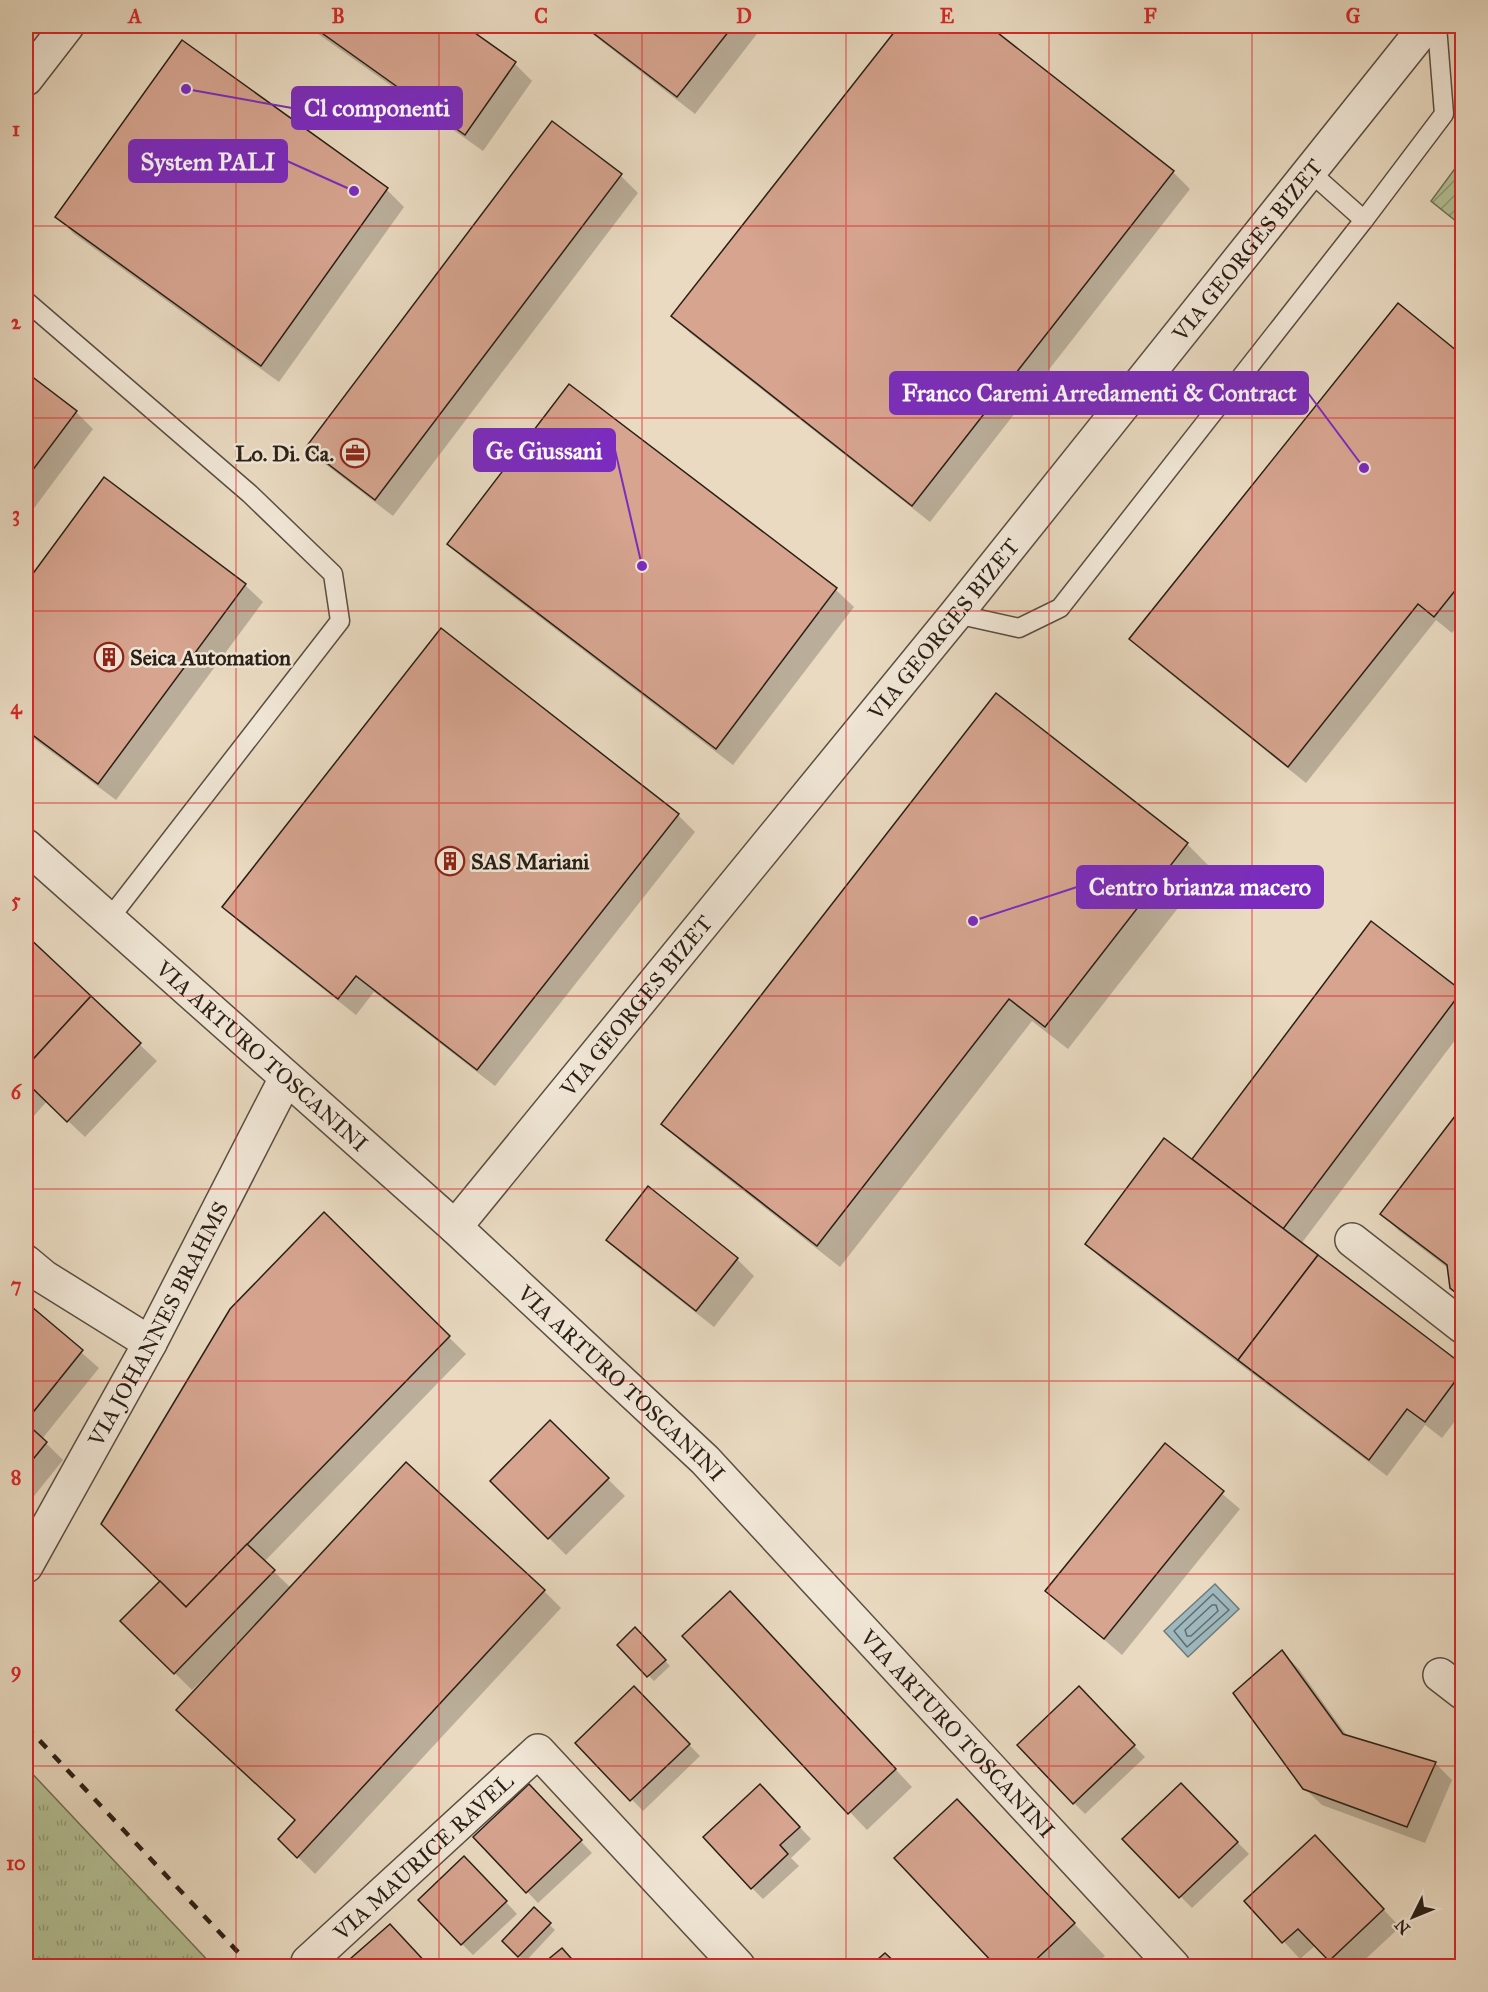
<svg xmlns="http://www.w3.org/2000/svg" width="1488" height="1992" font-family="'IM FELL Great Primer',serif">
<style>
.grass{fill:url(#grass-tufts);stroke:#6f7056;stroke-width:1.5}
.garden{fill:url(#garden-furrows);stroke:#6f7056;stroke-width:1.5}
.water{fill:#9db8be;stroke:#6f7b7b;stroke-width:1.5}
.shadow{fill:#0003}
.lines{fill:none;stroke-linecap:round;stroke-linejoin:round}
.shore{stroke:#646c6a;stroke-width:1.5}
.building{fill:#d6a48f;stroke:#2a1f16;stroke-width:1.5}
.service-casing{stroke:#5a4e41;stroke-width:21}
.minor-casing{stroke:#5a4e41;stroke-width:36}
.service{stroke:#f1e7d7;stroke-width:18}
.minor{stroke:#f1e7d7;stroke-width:33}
.rail{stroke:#2a1f16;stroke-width:4.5;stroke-dasharray:10 10;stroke-linecap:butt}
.grid{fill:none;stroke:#d62828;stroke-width:1.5;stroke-opacity:0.55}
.labels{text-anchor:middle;stroke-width:5;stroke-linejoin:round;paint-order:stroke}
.street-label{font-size:22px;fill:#2a1f16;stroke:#f1e7d7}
.poi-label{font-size:22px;font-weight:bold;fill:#2a1f16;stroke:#f1e7d7;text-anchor:start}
.leader{fill:none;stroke:#7b2cbf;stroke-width:2}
.callout-dot{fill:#7b2cbf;stroke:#f1e7d7;stroke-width:2}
.callout{fill:#7b2cbf;stroke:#7b2cbf;stroke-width:2}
.callout-label{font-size:24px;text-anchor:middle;font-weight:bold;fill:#fff}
.neatline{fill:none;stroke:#d62828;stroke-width:2}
.grid-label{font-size:20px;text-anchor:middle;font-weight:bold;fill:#d62828}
</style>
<defs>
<pattern id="grass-tufts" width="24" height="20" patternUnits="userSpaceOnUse" patternTransform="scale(1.5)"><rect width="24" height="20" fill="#b4c095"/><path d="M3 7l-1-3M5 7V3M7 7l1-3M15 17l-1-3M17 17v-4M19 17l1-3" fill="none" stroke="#939b79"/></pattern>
<pattern id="garden-furrows" width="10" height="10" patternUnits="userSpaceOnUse" patternTransform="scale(1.5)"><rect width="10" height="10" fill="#b4c095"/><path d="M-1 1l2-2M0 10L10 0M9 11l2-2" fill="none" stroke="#939b79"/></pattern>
</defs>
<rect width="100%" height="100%" fill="#e9dac1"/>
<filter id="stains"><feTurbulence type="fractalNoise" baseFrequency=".00333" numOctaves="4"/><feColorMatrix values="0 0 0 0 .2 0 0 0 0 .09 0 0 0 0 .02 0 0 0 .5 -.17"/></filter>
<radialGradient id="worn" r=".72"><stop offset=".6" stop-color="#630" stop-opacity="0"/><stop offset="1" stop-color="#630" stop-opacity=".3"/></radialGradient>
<!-- grass -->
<path class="grass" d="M26 1767 213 1966H26Z"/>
<!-- garden -->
<path class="garden" d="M1462 159V226L1431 201Z"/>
<!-- water -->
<path class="water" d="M1215 1584 1239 1609 1188 1657 1164 1631Z"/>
<!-- shadow -->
<g class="shadow">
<path d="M307 26H462L515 64 532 81 483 151Z"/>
<path d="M582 26H763L695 114Z"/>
<path d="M901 26H986L1173 172 1190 189 930 522 690 333 673 316Z"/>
<path d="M182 42 387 190 404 207 279 382 74 234 57 217Z"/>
<path d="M621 176 638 193 393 516 325 464 308 446Z"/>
<path d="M1398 305 1462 357V620L1452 633 1436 620 1306 783 1148 656 1131 639Z"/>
<path d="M26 374 76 412 93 429 26 519Z"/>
<path d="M569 386 836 590 854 607 733 765 466 561 449 544Z"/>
<path d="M104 479 245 585 263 602 116 800 26 733V585Z"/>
<path d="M996 695 1187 844 1210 867 1068 1049 1032 1021 840 1267 686 1146 663 1124Z"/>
<path d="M678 815 695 832 495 1086 374 992 356 1015 241 924 224 907Z"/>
<path d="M1372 923 1462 992V1031L1301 1244 1462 1366V1412L1442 1438 1425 1425 1387 1476 1104 1261 1087 1244 1192 1161Z"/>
<path d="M26 937 157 1061 85 1137 47 1101 26 1125Z"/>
<path d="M1462 1109V1298L1451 1287 1449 1269 1399 1231 1382 1214Z"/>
<path d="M324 1215 466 1354 264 1562 291 1588 544 1591 561 1608 315 1874 297 1856V1821L210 1676 208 1674 192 1690 122 1621 162 1581Z"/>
<path d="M608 1240 737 1259 754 1276 714 1327 625 1257Z"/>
<path d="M26 1304 99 1368 42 1439 63 1460 26 1506Z"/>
<path d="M550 1422 625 1496 566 1555 492 1481Z"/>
<path d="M1165 1445 1240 1509 1122 1655 1047 1591Z"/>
<path d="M747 1610 912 1787 867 1830 684 1636Z"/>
<path d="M635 1630 670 1666 654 1681 619 1645Z"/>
<path d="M1282 1652 1299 1669 1348 1737 1435 1763 1452 1780 1425 1843 1322 1805 1304 1788Z"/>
<path d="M634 1688 700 1756 643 1811 577 1743Z"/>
<path d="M1090 1700 1145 1757 1085 1814 1074 1803Z"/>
<path d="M1181 1785 1249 1854 1192 1908 1124 1839Z"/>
<path d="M771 1797 811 1839 791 1858 799 1866 763 1899 752 1888Z"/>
<path d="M540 1798 592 1853 538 1903 475 1837Z"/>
<path d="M988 1832 1105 1956 1093 1966H998L896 1858Z"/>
<path d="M1332 1855 1400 1927 1358 1966H1336L1316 1945 1300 1959 1246 1901Z"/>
<path d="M476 1870 517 1914 473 1955 462 1944Z"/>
<path d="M534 1910 555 1930 525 1962 504 1941Z"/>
<path d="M390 1926 428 1966H345Z"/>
</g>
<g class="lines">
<!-- shore -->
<g class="shore">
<path d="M1213 1594 1229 1610 1187 1647 1174 1631Z"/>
<path d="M1212 1605H1216L1218 1611 1191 1636H1187L1185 1630Z"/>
</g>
</g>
<!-- building -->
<g class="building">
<path d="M312 26H465L516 62 465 135Z"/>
<path d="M584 26H733L677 97Z"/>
<path d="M899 26H989L1174 171 912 506 671 316Z"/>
<path d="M182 40 388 188 261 366 55 217Z"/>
<path d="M552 121 622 174 375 500 306 447Z"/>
<path d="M1398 303 1462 355V582L1434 617 1418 604 1288 767 1129 639Z"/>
<path d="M26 372 77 411 26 479Z"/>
<path d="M569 384 837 588 716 749 447 544Z"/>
<path d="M104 477 246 584 98 784 26 730V583Z"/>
<path d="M441 628 679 814 477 1070 356 976 338 999 222 907Z"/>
<path d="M996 693 1188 843 1045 1027 1009 999 817 1246 661 1124Z"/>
<path d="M1371 921 1462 991 1283 1229 1192 1159Z"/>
<path d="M26 935 91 996 26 1067Z"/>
<path d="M91 996 141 1043 67 1122 26 1082V1067Z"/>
<path d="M1462 1107V1298L1450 1288 1447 1265 1380 1214Z"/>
<path d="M1164 1138 1318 1255 1238 1360 1085 1244Z"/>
<path d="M648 1186 738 1258 696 1311 606 1240Z"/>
<path d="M324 1212 450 1336 186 1607 101 1524 230 1309Z"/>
<path d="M1318 1255 1462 1364V1372L1425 1422 1407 1409 1369 1460 1238 1360Z"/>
<path d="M26 1302 83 1350 26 1421Z"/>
<path d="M550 1420 609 1478 548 1539 490 1481Z"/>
<path d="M26 1423 47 1442 26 1468Z"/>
<path d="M1165 1443 1224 1491 1104 1639 1045 1591Z"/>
<path d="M406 1462 545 1590 297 1858 278 1839 295 1820 176 1710Z"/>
<path d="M247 1544 275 1570 174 1674 120 1621 160 1581 186 1607Z"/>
<path d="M730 1591 896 1769 848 1814 682 1636Z"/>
<path d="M635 1627 666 1660 647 1677 617 1645Z"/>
<path d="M1282 1650 1343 1734 1436 1762 1407 1827 1303 1789 1233 1693Z"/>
<path d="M634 1686 690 1744 630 1801 575 1743Z"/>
<path d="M1079 1686 1135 1745 1073 1804 1017 1745Z"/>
<path d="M1181 1783 1238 1842 1179 1898 1122 1839Z"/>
<path d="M529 1784 582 1840 526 1893 473 1837Z"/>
<path d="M760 1784 800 1827 780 1845 788 1854 751 1889 703 1837Z"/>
<path d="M957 1799 1075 1923 1029 1966H996L894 1858Z"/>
<path d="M1315 1835 1384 1909 1329 1961 1298 1929 1282 1943 1244 1901Z"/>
<path d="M464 1856 507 1901 461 1945 418 1900Z"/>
<path d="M534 1907 551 1923 518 1957 502 1941Z"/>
<path d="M390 1924 429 1966H342Z"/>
<path d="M562 1948 578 1966H540Z"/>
<path d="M885 1953 899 1966H870Z"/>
</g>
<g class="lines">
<!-- service casing -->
<g class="service-casing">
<g id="service">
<path d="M1364 220 1444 114 1437 26"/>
<path d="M26 301 250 494 333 574 340 621 109 919"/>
<path d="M956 614 1019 628 1060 608 1364 220 1309 171"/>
</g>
</g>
<!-- minor casing -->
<g class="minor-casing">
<g id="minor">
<path d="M26 79 67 26"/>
<path id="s1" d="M26 846 455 1227 705 1460 1173 1966"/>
<path id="s2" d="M455 1227 956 614 1426 26"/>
<path d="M1352 1240 1462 1326"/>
<path d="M26 1262 44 1277 150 1343"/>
<path id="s3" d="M26 1566 150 1343 286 1078"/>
<path d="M1440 1675 1462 1692"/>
<path id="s4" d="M312 1966 308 1962 538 1751 738 1966"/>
</g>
</g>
<!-- service -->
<use href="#service" class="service"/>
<!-- minor -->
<use href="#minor" class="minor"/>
<!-- rail -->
<path class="rail" d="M26 1726 251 1966"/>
</g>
<!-- grid -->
<path class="grid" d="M236 26V1966M439 26V1966M642 26V1966M846 26V1966M1049 26V1966M1252 26V1966M26 226H1462M26 418H1462M26 611H1462M26 803H1462M26 996H1462M26 1189H1462M26 1381H1462M26 1574H1462M26 1766H1462"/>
<!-- icons -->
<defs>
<g id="office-ring" transform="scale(1.5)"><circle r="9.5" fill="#f1e7d7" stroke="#8f2418" stroke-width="1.5"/><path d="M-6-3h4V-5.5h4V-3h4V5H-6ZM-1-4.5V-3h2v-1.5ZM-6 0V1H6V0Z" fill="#8f2418"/></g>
<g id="building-ring" transform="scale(1.5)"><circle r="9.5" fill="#f1e7d7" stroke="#8f2418" stroke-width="1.5"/><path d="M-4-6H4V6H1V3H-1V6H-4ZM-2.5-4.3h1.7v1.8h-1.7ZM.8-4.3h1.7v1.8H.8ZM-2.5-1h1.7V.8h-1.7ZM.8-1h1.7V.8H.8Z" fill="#8f2418"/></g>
</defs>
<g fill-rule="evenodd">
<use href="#office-ring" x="355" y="453"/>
<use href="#building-ring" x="109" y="657"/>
<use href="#building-ring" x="450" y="861"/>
</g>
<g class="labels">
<!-- street labels -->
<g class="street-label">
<text dy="8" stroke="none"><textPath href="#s2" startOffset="1258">VIA GEORGES BIZET</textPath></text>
<text dy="8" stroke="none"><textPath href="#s2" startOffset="772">VIA GEORGES BIZET</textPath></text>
<text dy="8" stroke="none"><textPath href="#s2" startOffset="286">VIA GEORGES BIZET</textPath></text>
<text dy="8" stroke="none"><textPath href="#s1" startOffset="316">VIA ARTURO TOSCANINI</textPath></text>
<text dy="8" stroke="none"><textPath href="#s3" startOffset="276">VIA JOHANNES BRAHMS</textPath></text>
<text dy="8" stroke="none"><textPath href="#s1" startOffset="802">VIA ARTURO TOSCANINI</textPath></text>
<text dy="8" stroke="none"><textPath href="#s1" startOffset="1288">VIA ARTURO TOSCANINI</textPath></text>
<text dy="8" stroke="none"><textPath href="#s4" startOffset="162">VIA MAURICE RAVEL</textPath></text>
</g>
<!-- poi labels -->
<g class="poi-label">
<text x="334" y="461" text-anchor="end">Lo. Di. Ca.</text>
<text x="130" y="665">Seica Automation</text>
<text x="471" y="869">SAS Mariani</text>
</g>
</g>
<!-- callouts -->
<path class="leader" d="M186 89L292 108M354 191L287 161M1364 468L1308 393M642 566L615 450M973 921L1077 887"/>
<g class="callout-dot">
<circle cx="186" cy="89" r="6"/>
<circle cx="354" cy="191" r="6"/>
<circle cx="1364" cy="468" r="6"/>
<circle cx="642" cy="566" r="6"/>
<circle cx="973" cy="921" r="6"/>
</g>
<g class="callout">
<rect x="292" y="87" width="170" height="42" rx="6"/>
<rect x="129" y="140" width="158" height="42" rx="6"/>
<rect x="890" y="372" width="418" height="42" rx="6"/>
<rect x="474" y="429" width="141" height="42" rx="6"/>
<rect x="1077" y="866" width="246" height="42" rx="6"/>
</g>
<g class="callout-label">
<text x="377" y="116">Cl componenti</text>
<text x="208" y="170">System PALI</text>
<text x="1099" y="401">Franco Caremi Arredamenti &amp; Contract</text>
<text x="544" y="459">Ge Giussani</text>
<text x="1200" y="895">Centro brianza macero</text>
</g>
<!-- margin -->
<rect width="1488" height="1992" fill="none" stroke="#e9dac1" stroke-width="66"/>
<!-- north arrow -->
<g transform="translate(1413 1917) rotate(227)" stroke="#f1e7d7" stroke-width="4.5" paint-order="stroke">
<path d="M0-4.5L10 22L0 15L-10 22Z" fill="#2a1f16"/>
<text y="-9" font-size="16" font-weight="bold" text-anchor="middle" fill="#2a1f16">N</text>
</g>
<rect x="33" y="33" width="1422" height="1926" class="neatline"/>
<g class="grid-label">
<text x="135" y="23">A</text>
<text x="338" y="23">B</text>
<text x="541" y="23">C</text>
<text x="744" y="23">D</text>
<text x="947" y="23">E</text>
<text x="1150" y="23">F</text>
<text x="1353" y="23">G</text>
<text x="16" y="136">1</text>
<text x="16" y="329">2</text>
<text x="16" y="521">3</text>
<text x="16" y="714">4</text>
<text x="16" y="907">5</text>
<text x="16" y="1099">6</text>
<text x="16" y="1292">7</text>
<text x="16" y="1484">8</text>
<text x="16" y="1677">9</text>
<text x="16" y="1870">10</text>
</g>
<rect width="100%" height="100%" filter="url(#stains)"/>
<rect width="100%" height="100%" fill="url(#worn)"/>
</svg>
